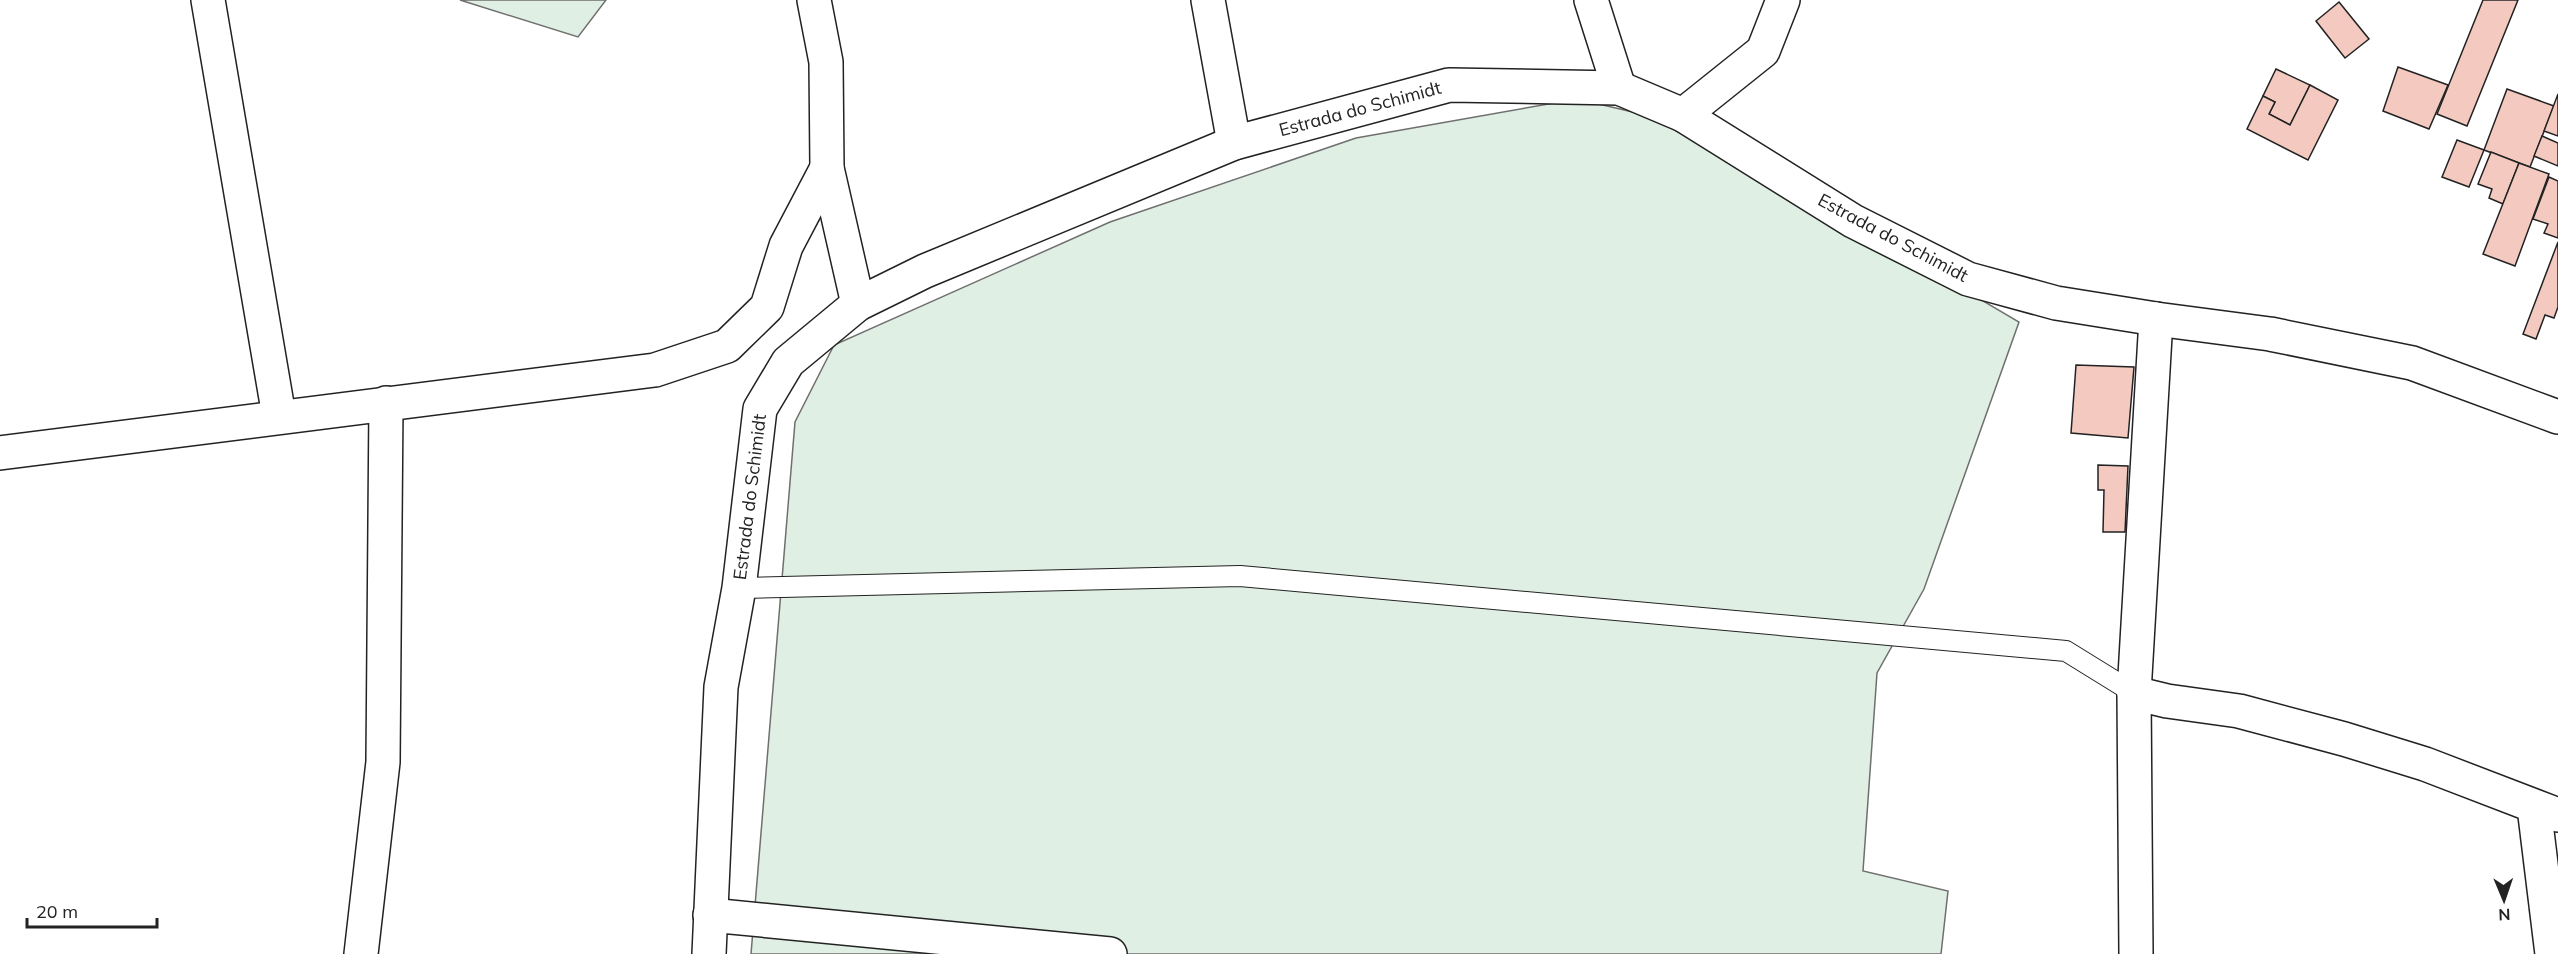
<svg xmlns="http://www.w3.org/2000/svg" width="2558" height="954" font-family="Mulish,sans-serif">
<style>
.green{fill:#e0efe3;stroke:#6f6f6f;stroke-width:1.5}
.building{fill:#f3c9c0;stroke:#222;stroke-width:1.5}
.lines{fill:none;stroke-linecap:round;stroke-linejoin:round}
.service-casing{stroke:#222;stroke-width:22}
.minor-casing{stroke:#222;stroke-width:36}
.tertiary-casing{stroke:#222;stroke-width:36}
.service{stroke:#fff;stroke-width:20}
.minor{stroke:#fff;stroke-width:33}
.tertiary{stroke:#fff;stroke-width:33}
.labels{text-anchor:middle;stroke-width:4.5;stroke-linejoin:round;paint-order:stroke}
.street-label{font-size:18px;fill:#222;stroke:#fff}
</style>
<rect width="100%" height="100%" fill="#fff"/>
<!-- green -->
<g class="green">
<path d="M460 0H606L578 37Z"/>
<path d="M1577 99 1680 123 2019 322 1924 589 1877 673 1863 871 1948 891 1941 954H751L795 422 834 345 1110 222 1356 138Z"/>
</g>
<!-- building -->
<g class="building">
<path d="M2483 0H2518L2467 126 2437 114Z"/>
<path d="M2339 2 2369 39 2345 58 2316 21Z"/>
<path d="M2398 67 2448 85 2429 129 2383 111Z"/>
<path d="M2276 69 2310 85 2290 125 2269 114 2275 102 2263 96Z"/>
<path d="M2310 85 2338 100 2308 160 2247 129 2263 96 2275 102 2269 114 2290 125Z"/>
<path d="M2507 89 2554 106 2530 167 2484 150Z"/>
<path d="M2558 94V136L2544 131Z"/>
<path d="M2542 136 2558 143V166L2534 156Z"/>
<path d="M2457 140 2484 150 2469 187 2442 177Z"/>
<path d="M2491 152 2519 163 2503 204 2489 198 2492 189 2478 184Z"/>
<path d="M2519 163 2549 174 2515 266 2483 254Z"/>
<path d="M2549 177 2558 181V238L2544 233 2548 224 2533 219Z"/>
<path d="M2558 242V307L2554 318 2545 315 2536 339 2523 334Z"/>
<path d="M2076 365 2134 367 2128 438 2071 433Z"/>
<path d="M2098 465 2128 466 2125 532H2103L2104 490H2098Z"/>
</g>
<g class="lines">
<!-- service casing -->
<g class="service-casing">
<path id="service" d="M739 588 1240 576 2066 651 2134 693"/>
</g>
<!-- minor casing -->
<g class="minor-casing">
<g id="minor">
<path d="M208 0 279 416"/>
<path d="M814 0 826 62 827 168 858 304"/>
<path d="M1208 0 1234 143"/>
<path d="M1591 0 1619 88"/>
<path d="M1683 115 1763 51 1783 0"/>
<path d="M0 453 655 370 727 346 767 307 786 246 827 168"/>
<path d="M2134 693 2167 701 2239 711 2344 739 2425 764 2558 815"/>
<path d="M2534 807 2552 954"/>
<path d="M710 915 1110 954"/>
<path d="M361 954 383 762 386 403"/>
<path d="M2136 954 2134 693 2156 319"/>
</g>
</g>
<!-- tertiary casing -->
<g class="tertiary-casing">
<path id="tertiary" d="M709 954 721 687 739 588 760 409 788 362 858 304 925 271 1234 143 1449 85 1619 88 1683 115 1853 221 1968 279 2056 303 2156 319 2270 334 2412 363 2558 417"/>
</g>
<!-- service -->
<use href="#service" class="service"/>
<!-- minor -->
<use href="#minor" class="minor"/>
<!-- tertiary -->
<use href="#tertiary" class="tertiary"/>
</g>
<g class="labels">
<!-- street labels -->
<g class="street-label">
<text transform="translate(1360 109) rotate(-15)" y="6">Estrada do Schimidt</text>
<text transform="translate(1893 238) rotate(28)" y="6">Estrada do Schimidt</text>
<text transform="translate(750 497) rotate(-83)" y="6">Estrada do Schimidt</text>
</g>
</g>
<!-- north arrow -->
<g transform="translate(2504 900) rotate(178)" stroke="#ffffff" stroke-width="4.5" paint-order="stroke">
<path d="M0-4.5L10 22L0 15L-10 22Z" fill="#222222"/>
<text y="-9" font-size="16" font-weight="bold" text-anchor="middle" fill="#222222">N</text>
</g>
<!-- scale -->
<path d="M27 918v9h130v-9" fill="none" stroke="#222222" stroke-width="3"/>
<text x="36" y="918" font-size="18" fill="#222222" stroke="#ffffff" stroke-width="4.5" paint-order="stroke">20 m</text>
</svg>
